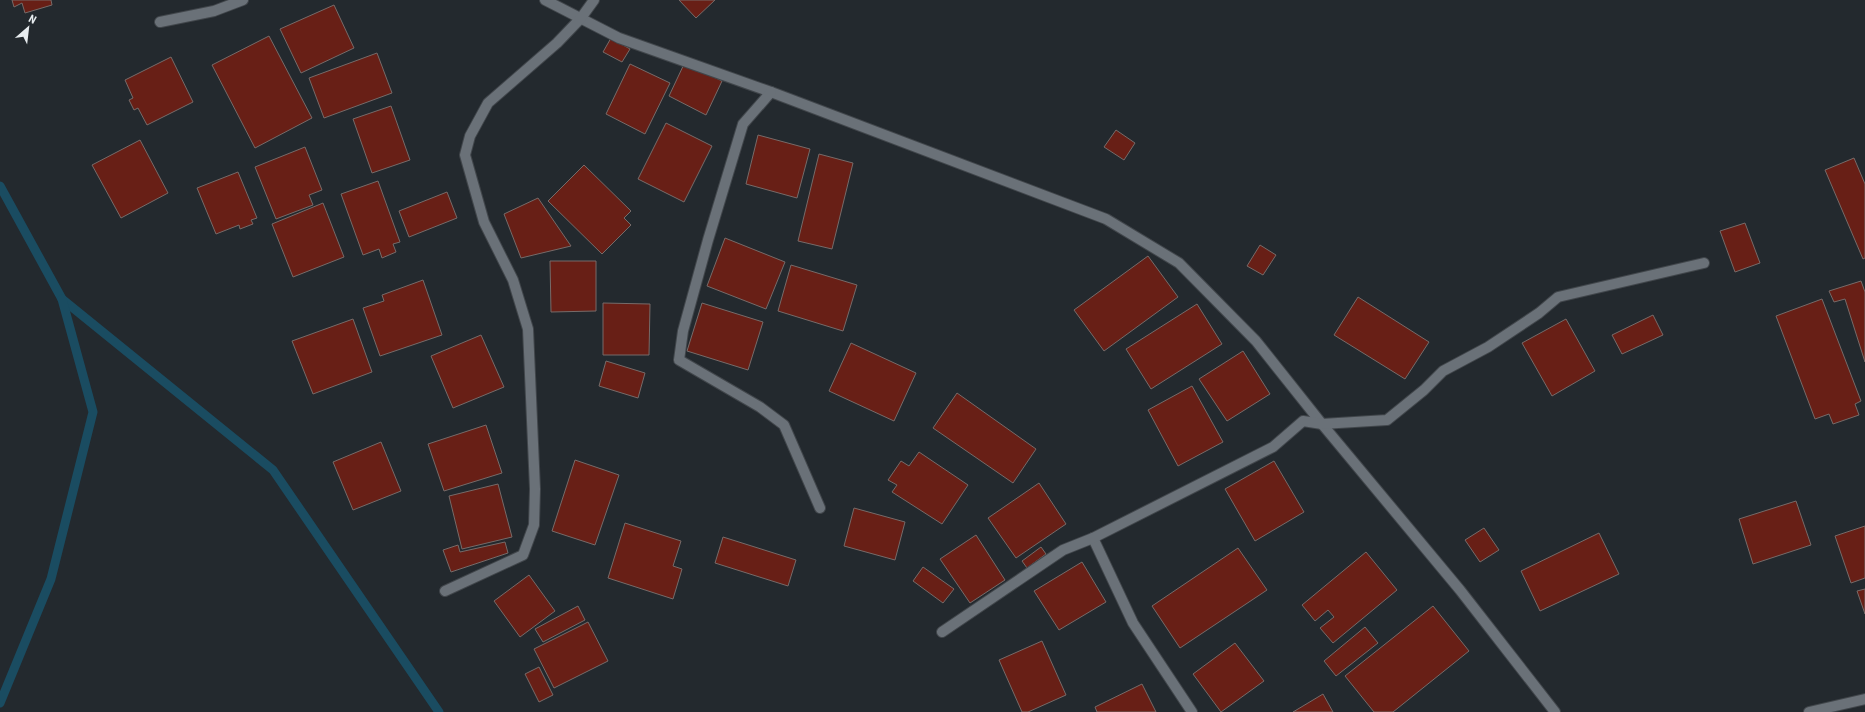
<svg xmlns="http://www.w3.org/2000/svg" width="1865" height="712" font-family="'Roboto Condensed',sans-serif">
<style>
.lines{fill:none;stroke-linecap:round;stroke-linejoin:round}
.stream{stroke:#1a4c61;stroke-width:9}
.building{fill:#681f16;stroke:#766b69}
.minor-casing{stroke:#41464b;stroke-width:12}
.minor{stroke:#6a7178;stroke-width:10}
</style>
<rect width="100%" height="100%" fill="#23292e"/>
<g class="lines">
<!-- stream -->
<g class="stream">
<path d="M0 186 62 299 273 470 439 712"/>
<path d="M0 703 51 579 93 412 62 299"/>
</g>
</g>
<!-- building -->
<g class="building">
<path d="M12 0H51L52 5 25 13 22 3 14 7Z"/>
<path d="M679 0H715L696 18Z"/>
<path d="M334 5 354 48 301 73 280 29Z"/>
<path d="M269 36 312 118 255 148 212 65Z"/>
<path d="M611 38 630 49 622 62 603 52Z"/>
<path d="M377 53 392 93 324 118 309 78Z"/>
<path d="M171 57 193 102 147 125 138 108 134 110 129 100 133 98 125 80Z"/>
<path d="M685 62 722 81 706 115 669 96Z"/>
<path d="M630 64 670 83 645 134 606 114Z"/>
<path d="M391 106 410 160 372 173 353 119Z"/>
<path d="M666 123 712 146 684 202 638 179Z"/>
<path d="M1116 130 1135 143 1124 160 1104 147Z"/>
<path d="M758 135 810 149 797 198 746 184Z"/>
<path d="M140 140 168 193 121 218 92 165Z"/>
<path d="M305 147 322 190 309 195 313 205 276 219 255 167Z"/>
<path d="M819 154 853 163 832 249 798 241Z"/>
<path d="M1854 158 1865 184V258L1863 259 1825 170Z"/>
<path d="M584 165 631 211 624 218 631 225 602 254 548 201Z"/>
<path d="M238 172 257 218 251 220 253 224 240 229 239 225 216 234 197 188Z"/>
<path d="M378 181 400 242 393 244 396 252 382 258 379 249 363 255 341 194Z"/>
<path d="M447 192 457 218 409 237 399 211Z"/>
<path d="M538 198 571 246 521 258 504 214Z"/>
<path d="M323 203 344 257 293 277 272 224Z"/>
<path d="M1745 223 1760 263 1735 272 1720 231Z"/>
<path d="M725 238 785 262 766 309 707 286Z"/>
<path d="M1260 245 1276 255 1263 275 1247 266Z"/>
<path d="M1148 256 1178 297 1104 351 1074 310Z"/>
<path d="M550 261H596V311L551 312Z"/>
<path d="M791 265 857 285 843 331 778 311Z"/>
<path d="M423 280 442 335 380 356 363 308 384 301 382 295Z"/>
<path d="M1861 281 1865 292V362L1845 299 1834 302 1829 291Z"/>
<path d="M1358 297 1429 342 1405 379 1334 335Z"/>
<path d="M1822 299 1861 401 1855 404 1859 415 1833 424 1829 414 1815 419 1776 316Z"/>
<path d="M603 303 650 304 649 355H603Z"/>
<path d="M702 303 763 322 748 370 687 351Z"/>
<path d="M1197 304 1222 344 1151 389 1126 349Z"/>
<path d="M1653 315 1663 335 1622 354 1612 335Z"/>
<path d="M353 319 372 372 313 394 292 341Z"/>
<path d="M1566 319 1595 371 1552 396 1522 343Z"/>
<path d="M481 335 504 387 453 408 431 356Z"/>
<path d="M851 343 916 373 894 421 829 391Z"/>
<path d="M1243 351 1270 394 1227 421 1199 379Z"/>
<path d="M606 361 645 373 638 398 599 386Z"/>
<path d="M1192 386 1223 442 1178 466 1148 410Z"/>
<path d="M957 393 1036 449 1013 483 933 428Z"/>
<path d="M486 425 502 473 444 491 428 444Z"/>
<path d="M381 442 401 491 353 510 333 462Z"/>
<path d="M919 452 968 485 942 524 892 492 897 485 888 480 901 461 909 466Z"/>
<path d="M575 460 619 475 595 545 552 531Z"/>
<path d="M1274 461 1304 512 1255 541 1225 489Z"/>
<path d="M1039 483 1066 524 1016 558 988 518Z"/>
<path d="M498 484 512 537 462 549 449 496Z"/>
<path d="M1796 501 1811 545 1753 564 1739 519Z"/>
<path d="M854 508 905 522 895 560 844 546Z"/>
<path d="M625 523 681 541 673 566 682 569 673 599 608 578Z"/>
<path d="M1865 526V578L1851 583 1835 536Z"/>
<path d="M1484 528 1499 550 1480 562 1465 540Z"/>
<path d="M1599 533 1619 574 1540 611 1521 571Z"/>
<path d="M976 535 1005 580 970 603 940 559Z"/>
<path d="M723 537 796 560 788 586 715 563Z"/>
<path d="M505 542 508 553 451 572 443 550 458 545 460 552Z"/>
<path d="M1041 547 1046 554 1027 568 1022 561Z"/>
<path d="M1238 548 1267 590 1180 648 1152 606Z"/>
<path d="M1366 552 1397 590 1333 643 1320 628 1334 617 1328 610 1315 621 1302 605Z"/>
<path d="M1082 562 1106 602 1059 630 1034 591Z"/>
<path d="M923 567 954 589 943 603 913 581Z"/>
<path d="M529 575 555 611 520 637 494 601Z"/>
<path d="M1865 589V614L1857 591Z"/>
<path d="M578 606 585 620 543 642 535 629Z"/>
<path d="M1433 606 1469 651 1393 712H1374L1345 676Z"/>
<path d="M588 622 608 661 554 688 534 649Z"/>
<path d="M1365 627 1378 643 1336 676 1324 661Z"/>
<path d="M1042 641 1066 695 1028 712H1022L999 660Z"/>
<path d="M1235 643 1264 681 1221 712 1193 674Z"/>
<path d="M539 667 553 695 539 702 525 674Z"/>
<path d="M1142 684 1156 712H1097L1095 707Z"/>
<path d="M1323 694 1333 712H1293Z"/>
</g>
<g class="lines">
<!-- minor casing -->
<g class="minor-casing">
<g id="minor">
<path d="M545 0 619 38 771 92 1106 219 1179 263 1256 341 1322 424 1460 590 1555 712"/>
<path d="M160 22 214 11 243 0"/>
<path d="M771 92 743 124 708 240 683 331 679 360 760 407 784 425 820 508"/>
<path d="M1093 538 1133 623 1192 712"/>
<path d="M445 591 523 555 534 525 535 489 528 329 513 280 484 222 465 155 470 136 488 103 557 43 581 18 594 0"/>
<path d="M942 632 1063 550 1093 538 1273 447 1303 421 1322 424 1387 420 1424 390 1443 371 1488 347 1539 313 1558 297 1704 263"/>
<path d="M1809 712 1865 699"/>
</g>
</g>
<!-- minor -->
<use href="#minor" class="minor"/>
</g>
<!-- north arrow -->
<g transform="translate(28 28) rotate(28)" stroke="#23292e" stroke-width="3" paint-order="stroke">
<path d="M0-3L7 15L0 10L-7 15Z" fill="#e7ecef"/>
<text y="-6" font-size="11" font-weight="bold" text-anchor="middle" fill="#e7ecef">N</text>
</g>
</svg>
